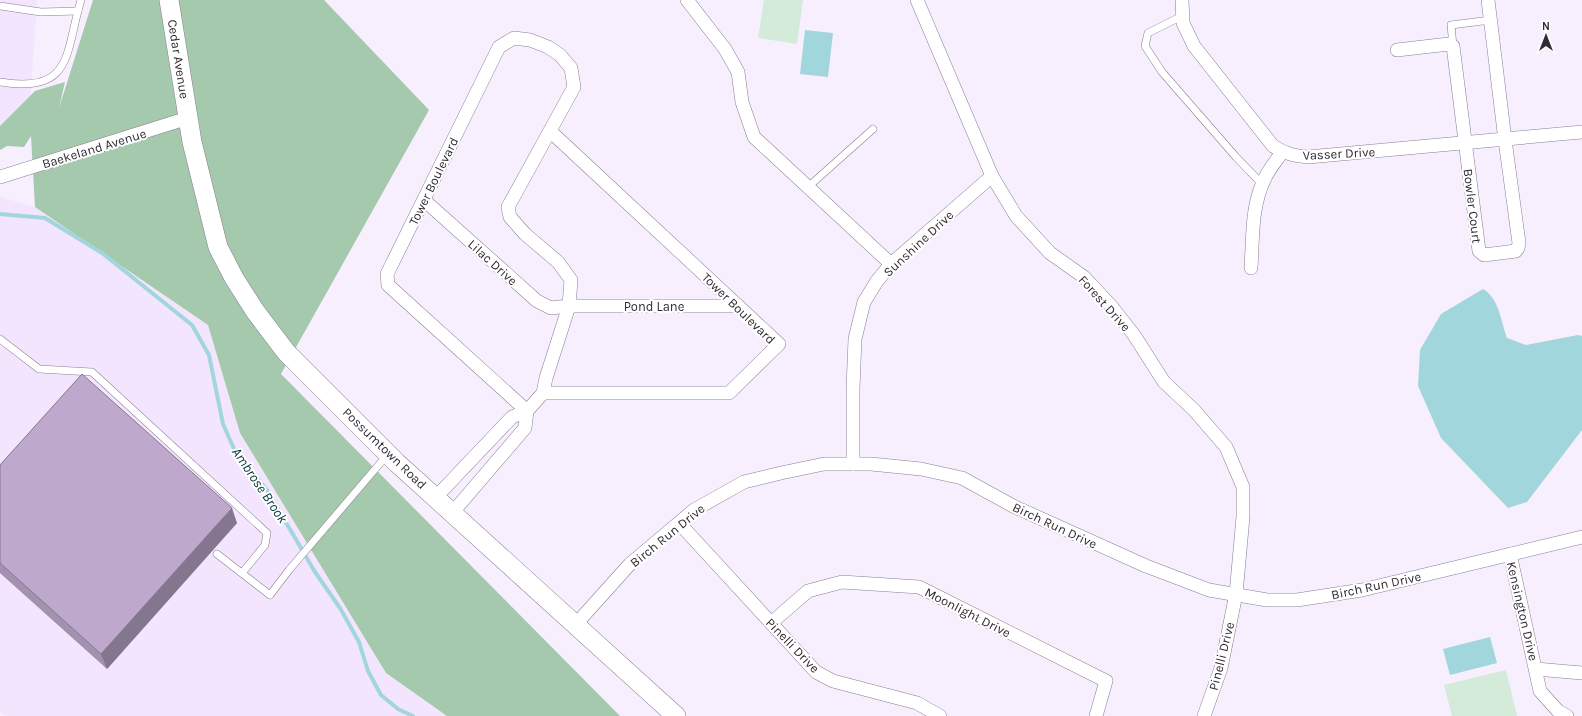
<svg xmlns="http://www.w3.org/2000/svg" width="1582" height="716" font-family="Karla,sans-serif">
<style>
.built{fill:#f3e5fd}
.green{fill:#d4ebd9}
.forest{fill:#a4c9ad}
.water{fill:#a1d6dc}
.lines{fill:none;stroke-linecap:round;stroke-linejoin:round}
.stream{stroke:#a1d6dc;stroke-width:4}
.lane-casing{stroke:#897e92;stroke-width:8}
.street-casing{stroke:#897e92;stroke-width:14}
.secondary-casing{stroke:#897e92;stroke-width:20}
.lane{stroke:#fff;stroke-width:7}
.street{stroke:#fff;stroke-width:13}
.secondary{stroke:#fff;stroke-width:19}
.wall{fill:#a391b0}
.shaded-wall{fill:#857690}
.building{fill:#bea9cd;stroke:#857690}
.labels{text-anchor:middle;stroke-width:4;stroke-linejoin:round;paint-order:stroke}
.street-label{font-size:13px;fill:#302b33;stroke:#fff}
.water-label{font-size:14px;font-style:italic;fill:#04383d;stroke:#fff}
</style>
<rect width="100%" height="100%" fill="#f7effd"/>
<!-- built -->
<g class="built">
<path d="M0 0H37L30 108 0 130Z"/>
<path d="M0 197 35 207 208 325 240 433 386 673 447 716H5L0 712Z"/>
</g>
<!-- green -->
<g class="green">
<path d="M764 0H803L797 44 758 38Z"/>
<path d="M1506 670 1517 716H1452L1444 685Z"/>
</g>
<!-- forest -->
<path class="forest" d="M93 0H324L429 110 281 374 620 716H447L386 673 240 433 208 325 35 207 31 136 24 147 7 146 0 150V126L35 91 65 82 59 108Z"/>
<!-- water -->
<g class="water">
<path d="M805 30 833 33 828 77 800 74Z"/>
<path d="M1483 289C1499 298 1501 321 1507 338L1526 345 1578 335 1582 336V430L1527 502 1508 508 1441 438 1418 386 1420 350 1441 314Z"/>
<path d="M1490 637 1497 663 1450 675 1443 649Z"/>
</g>
<g class="lines">
<!-- stream -->
<path class="stream" d="M0 214 45 218 102 253 192 325 209 355 223 424 234 449 267 490 315 572 340 608 359 642 368 671 381 695 398 709 413 716"/>
<!-- lane casing -->
<g class="lane-casing">
<g id="lane">
<path d="M0 6 41 12 78 11"/>
<path d="M1182 16 1148 33 1145 46 1162 72 1236 157 1262 184"/>
<path d="M1453 46 1451 25 1491 20"/>
<path d="M0 82C74 94 65 52 81 0"/>
<path d="M808 187 873 129"/>
<path d="M0 339 39 369 92 372 267 533 265 545 242 573"/>
<path d="M217 554 270 595 289 570 388 454"/>
</g>
</g>
<!-- street casing -->
<g class="street-casing">
<g id="street">
<path d="M687 0 725 49 738 72 742 102 754 137 891 264"/>
<path d="M917 0 992 176 1016 216 1050 253 1084 277 1112 307 1134 335 1164 382 1194 410 1226 447 1243 487V517L1236 594 1221 668 1204 716"/>
<path d="M1182 0 1183 23 1194 46 1273 146C1285 154 1295 156 1308 157L1582 132"/>
<path d="M514 38 530 40 548 47 560 55 571 68 574 87 508 207 510 217 525 234 558 262 571 280 569 306 546 378 543 393 527 411 388 285 387 274 499 47Z"/>
<path d="M1397 50 1449 44 1453 46 1479 251 1484 255 1516 251 1518 248 1519 243 1505 140 1488 0"/>
<path d="M0 177 188 118"/>
<path d="M424 200 537 301 551 308 569 306H738"/>
<path d="M1251 268C1253 237 1251 206 1265 178 1269 169 1277 160 1282 152"/>
<path d="M543 393H729L779 344 550 131"/>
<path d="M853 464V388L855 339 864 302 877 281 891 264 992 176"/>
<path d="M436 497 512 417 527 411 525 428 453 512"/>
<path d="M679 523 816 672 833 681 917 703 940 716"/>
<path d="M1510 554 1540 691 1558 711 1567 716"/>
<path d="M771 623 808 591 842 582 919 587 1106 681 1096 716"/>
<path d="M576 624 630 564 694 510 744 482 781 473 824 464H871L921 469 962 478 1013 506 1146 566 1209 590 1267 600H1297L1362 590 1582 537"/>
<path d="M1536 669 1582 673"/>
</g>
</g>
<!-- secondary casing -->
<g class="secondary-casing">
<path id="secondary" d="M169 0 192 142 218 247 234 278 255 311 286 352 397 463 676 716"/>
</g>
<!-- lane -->
<use href="#lane" class="lane"/>
<!-- street -->
<use href="#street" class="street"/>
<!-- secondary -->
<use href="#secondary" class="secondary"/>
</g>
<!-- wall -->
<path class="wall" d="M0 465 237 523 107 669 0 573Z"/>
<!-- shaded-wall -->
<path class="shaded-wall" d="M232 508 237 523 107 669 101 654Z"/>
<!-- building -->
<path class="building" d="M82 374 232 508 101 654 0 563V465Z"/>
<g class="labels">
<!-- street labels -->
<g class="street-label">
<text transform="translate(179 59) rotate(81)" y="5">Cedar Avenue</text>
<text transform="translate(94 148) rotate(-17)" y="5">Baekeland Avenue</text>
<text transform="translate(1339 153) rotate(-3)" y="5">Vasser Drive</text>
<text transform="translate(433 181) rotate(-64)" y="5">Tower Boulevard</text>
<text transform="translate(1473 206) rotate(83)" y="5">Bowler Court</text>
<text transform="translate(918 243) rotate(-43)" y="5">Sunshine Drive</text>
<text transform="translate(493 262) rotate(42)" y="5">Lilac Drive</text>
<text transform="translate(1105 303) rotate(48)" y="5">Forest Drive</text>
<text x="654" y="311">Pond Lane</text>
<text transform="translate(739 308) rotate(44)" y="5">Tower Boulevard</text>
<text transform="translate(385 448) rotate(44)" y="5">Possumtown Road</text>
<text transform="translate(1055 525) rotate(25)" y="5">Birch Run Drive</text>
<text transform="translate(667 535) rotate(-39)" y="5">Birch Run Drive</text>
<text transform="translate(1376 585) rotate(-12)" y="5">Birch Run Drive</text>
<text transform="translate(1523 611) rotate(77)" y="5">Kensington Drive</text>
<text transform="translate(968 612) rotate(27)" y="5">Moonlight Drive</text>
<text transform="translate(793 645) rotate(46)" y="5">Pinelli Drive</text>
<text transform="translate(1221 656) rotate(-76)" y="5">Pinelli Drive</text>
</g>
<!-- water labels -->
<g class="water-label">
<text transform="translate(260 485) rotate(56)" y="5">Ambrose Brook</text>
</g>
</g>
<!-- north arrow -->
<g transform="translate(1546 36)" stroke="#ffffff" stroke-width="3" paint-order="stroke">
<path d="M0-3L7 15L0 10L-7 15Z" fill="#302b33"/>
<text y="-6" font-size="11" font-weight="bold" text-anchor="middle" fill="#302b33">N</text>
</g>
</svg>
